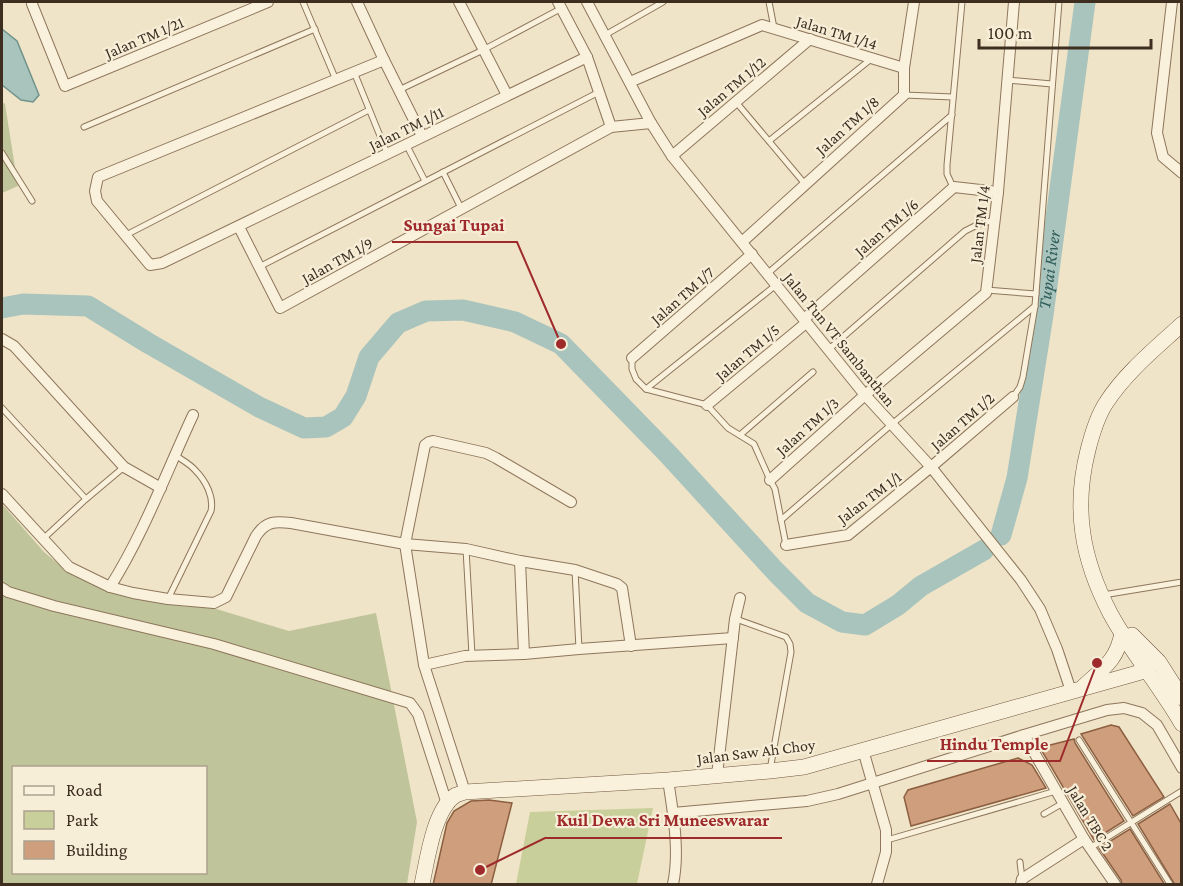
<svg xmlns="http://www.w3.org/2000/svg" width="1183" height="886" font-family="'Crimson Pro',serif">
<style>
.green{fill:#c9cf9b}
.cemetery{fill:#bfc49a;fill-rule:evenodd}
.water{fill:#a9c4bc;stroke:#6f938a;stroke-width:1.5}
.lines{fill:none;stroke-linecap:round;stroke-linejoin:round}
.river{stroke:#a9c4bc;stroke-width:21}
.building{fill:#cf9f7d;stroke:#8d5f41;stroke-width:1.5}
.lane-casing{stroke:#8d765c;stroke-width:7}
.street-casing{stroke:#8d765c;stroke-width:12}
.secondary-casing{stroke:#6f573f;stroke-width:16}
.lane{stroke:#faf1dc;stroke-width:5}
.street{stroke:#faf1dc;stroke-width:10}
.secondary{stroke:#faf1dc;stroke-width:15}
.labels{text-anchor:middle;stroke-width:4.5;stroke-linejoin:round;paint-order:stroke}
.street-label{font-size:16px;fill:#3d2e20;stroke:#f7eed8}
.water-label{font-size:18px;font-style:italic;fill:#2f5d5a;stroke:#f7eed8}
.leader{fill:none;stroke:#9e2a2b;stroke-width:2}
.callout-dot{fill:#9e2a2b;stroke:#f7eed8;stroke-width:2}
.callout-label{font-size:18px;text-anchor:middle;font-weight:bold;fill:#9e2a2b;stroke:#f7eed8;stroke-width:4.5;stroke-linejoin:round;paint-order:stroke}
</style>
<rect width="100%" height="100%" fill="#f0e4c8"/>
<!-- green -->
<path class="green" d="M653 808 637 884H516L530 812Z"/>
<!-- cemetery -->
<g class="cemetery">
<path d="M2 102 5 104 18 186 2 193Z"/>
<path d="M2 504 44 552 72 575 129 598 179 606 213 608 289 631 376 613 417 822 407 884H2ZM14 768H206V872H14Z"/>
</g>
<!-- water -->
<path class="water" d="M2 29 17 41 39 95 33 102 21 100 2 85Z"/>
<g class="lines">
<!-- river -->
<g class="river">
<path d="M2 308 23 304 88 306 148 343 259 407 304 428 326 427 343 417 356 396 369 357 398 323 426 311 463 310 515 322 561 344 668 454 776 572 807 603 842 622 865 625 898 605 921 586 984 550"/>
<path id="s1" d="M1001 535 1017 478 1043 315 1085 2"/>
</g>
</g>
<!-- building -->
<g class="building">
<path d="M1111 725 1119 727 1164 797 1133 816 1081 734Z"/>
<path d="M1074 739 1075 743 1124 821 1094 840 1042 751V747Z"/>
<path d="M1018 758 1032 765 1046 788 911 826 904 797 908 790Z"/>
<path d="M489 800 512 803 491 885H433L447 823 454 811 471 801Z"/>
<path d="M1170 804 1182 825V885H1175L1138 824Z"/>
<path d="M1130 829 1165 885H1122L1121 880 1099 848Z"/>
</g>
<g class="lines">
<!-- lane casing -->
<g class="lane-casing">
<g id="lane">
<path d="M303 2 336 80"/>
<path d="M769 2 774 28"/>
<path d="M605 35 663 2"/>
<path d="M354 72 387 153"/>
<path d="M1007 80 1052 84"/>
<path d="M399 90 483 50 562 8"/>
<path d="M904 95 953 97"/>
<path d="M736 102 805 184"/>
<path d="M84 127 315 29"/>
<path d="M769 141 871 59"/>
<path d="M406 144 425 181"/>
<path d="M2 153 32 201"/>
<path d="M443 172 461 208"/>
<path d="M953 187 947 174V165L962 2"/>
<path d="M126 235 369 110"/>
<path d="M259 267 599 92"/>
<path d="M767 274 952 115"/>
<path d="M986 290 1036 294"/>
<path d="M828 350 965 231 979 224 995 220"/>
<path d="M632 358V369L636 379 646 389 707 405 728 428 754 444 770 480 775 489 786 545"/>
<path d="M646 389 776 285"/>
<path d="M1013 397 1020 387 1023 377 1035 306 1059 2"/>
<path d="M2 408 86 499"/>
<path d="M740 435 813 372"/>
<path d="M781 520 892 424 1035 306"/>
<path d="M43 539 86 499 124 467"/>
<path d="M466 549 472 655"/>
<path d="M575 570 579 649"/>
<path d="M1103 595 1182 582"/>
<path d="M168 599 211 511C214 497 206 481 195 470 190 464 182 460 175 455"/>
<path d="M736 619 786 637 790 644 791 652 770 770"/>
<path d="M1079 740 1170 884"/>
<path d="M1044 814 1063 803"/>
<path d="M887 840 1056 791"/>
<path d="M1090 848 1182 791"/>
<path d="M1020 862 1022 879"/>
</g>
</g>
<!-- street casing -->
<g class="street-casing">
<g id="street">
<path d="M357 2 384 60 422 136"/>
<path d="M459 2 507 95"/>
<path d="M558 2 587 57 611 127"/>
<path d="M587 2 651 123 672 156 865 395 931 467 1021 580 1040 609 1057 649 1071 691"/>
<path d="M1172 2 1157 133 1163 157 1182 173"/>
<path d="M32 4 65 86 268 2"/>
<path d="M384 60 98 177 95 191 97 201 150 265 162 263 587 57"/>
<path d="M630 82 762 25 904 68"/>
<path d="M672 156 810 39"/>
<path d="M239 227 280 308 611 127 651 123"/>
<path d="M742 242 904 95V68L914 2"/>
<path d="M804 319 954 187 998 192"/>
<path d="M2 339 14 346 124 467 161 488"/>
<path d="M632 358 752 254"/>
<path d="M707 405 806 323"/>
<path d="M770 480 865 395 986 293 998 192 1014 2"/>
<path d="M2 494 69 567 110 587 133 593 168 599 214 603 226 597 256 536C266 521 275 521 291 523L405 544 466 549 520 561 575 570 617 584 622 588 631 646"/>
<path d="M786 545 848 535 931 467 1013 397"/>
<path d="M520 561 524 654"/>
<path d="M110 587C144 533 166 473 193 415"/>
<path d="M2 588 8 592 54 606 214 644 410 703 418 714 447 804"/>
<path d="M424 665 465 656 524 654 579 649 733 638"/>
<path d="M1024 735 1084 839 1115 884"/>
<path d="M863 750 886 830V852L877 884"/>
<path d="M717 775 735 619 740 598"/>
<path d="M668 780C673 812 680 852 673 884"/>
<path d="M465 792 424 665 405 544 425 445 429 442 433 441 486 453 496 458 571 502"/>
<path d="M673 813 807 801 838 794 1024 735 1107 710 1124 708 1142 713 1157 725 1182 768"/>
<path d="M1021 884 1022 879 1084 839"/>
</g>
</g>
<!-- secondary casing -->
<g class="secondary-casing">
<g id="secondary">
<path d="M1182 324C1155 349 1126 372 1106 403 1097 417 1092 434 1088 450 1073 509 1082 559 1110 613 1131 652 1160 686 1182 724"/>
<path d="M1132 635 1159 662 1182 698"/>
<path d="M1083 687C1102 669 1117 661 1122 633"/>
<path d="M422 884C427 861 434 808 456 795 459 794 462 793 465 792L668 780 770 771 804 767 1148 670"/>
</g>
</g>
<!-- lane -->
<use href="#lane" class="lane"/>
<!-- street -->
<use href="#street" class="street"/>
<!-- secondary -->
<use href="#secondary" class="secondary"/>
</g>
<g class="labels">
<!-- street labels -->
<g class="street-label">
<text transform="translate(837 32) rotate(17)" y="6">Jalan TM 1/14</text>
<text transform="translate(144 37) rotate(-23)" y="6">Jalan TM 1/21</text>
<text transform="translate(731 86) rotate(-40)" y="6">Jalan TM 1/12</text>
<text transform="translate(847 125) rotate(-42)" y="6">Jalan TM 1/8</text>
<text transform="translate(406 128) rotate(-26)" y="6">Jalan TM 1/11</text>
<text transform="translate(979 224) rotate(-83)" y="6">Jalan TM 1/4</text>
<text transform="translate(886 227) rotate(-41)" y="6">Jalan TM 1/6</text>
<text transform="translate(337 260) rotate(-29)" y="6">Jalan TM 1/9</text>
<text transform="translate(682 295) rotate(-41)" y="6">Jalan TM 1/7</text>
<text transform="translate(840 339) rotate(51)" y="6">Jalan Tun VT Sambanthan</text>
<text transform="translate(747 352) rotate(-40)" y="6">Jalan TM 1/5</text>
<text transform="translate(962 421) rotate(-41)" y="6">Jalan TM 1/2</text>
<text transform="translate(807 426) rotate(-42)" y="6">Jalan TM 1/3</text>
<text transform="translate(869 497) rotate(-37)" y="6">Jalan TM 1/1</text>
<text transform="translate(756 751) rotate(-7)" y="6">Jalan Saw Ah Choy</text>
<text transform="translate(1091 818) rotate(59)" y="6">Jalan TBC 2</text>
</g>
<!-- water labels -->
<g class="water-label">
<text dy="6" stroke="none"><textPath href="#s1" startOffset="270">Tupai River</textPath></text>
</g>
</g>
<!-- callouts -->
<path class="leader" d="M561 344L517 242H392M1097 663L1060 761H927M480 870L545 838H782"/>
<g class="callout-dot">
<circle cx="561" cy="344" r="6"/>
<circle cx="1097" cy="663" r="6"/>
<circle cx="480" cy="870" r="6"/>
</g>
<g class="callout-label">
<text x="454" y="231">Sungai Tupai</text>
<text x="994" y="750">Hindu Temple</text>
<text x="663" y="826">Kuil Dewa Sri Muneeswarar</text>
</g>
<!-- border -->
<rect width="1183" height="886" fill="none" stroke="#3d2e20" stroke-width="6"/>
<!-- legend -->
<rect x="12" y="766" width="195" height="108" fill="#f7eed8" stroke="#ada18e" stroke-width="1.5"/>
<rect x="24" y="786" width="30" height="9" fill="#faf1dc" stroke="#ada18e" stroke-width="1.5"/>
<text x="66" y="796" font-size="18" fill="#3d2e20">Road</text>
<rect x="24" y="811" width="30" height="18" fill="#c9cf9b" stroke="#ada18e" stroke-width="1.5"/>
<text x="66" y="826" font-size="18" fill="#3d2e20">Park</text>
<rect x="24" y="841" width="30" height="18" fill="#cf9f7d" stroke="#ada18e" stroke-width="1.5"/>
<text x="66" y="856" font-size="18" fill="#3d2e20">Building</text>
<!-- scale -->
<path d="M979 39v9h172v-9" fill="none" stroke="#3d2e20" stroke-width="3"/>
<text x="988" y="39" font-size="18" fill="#3d2e20" stroke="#f7eed8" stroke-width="4.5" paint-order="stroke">100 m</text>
</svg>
